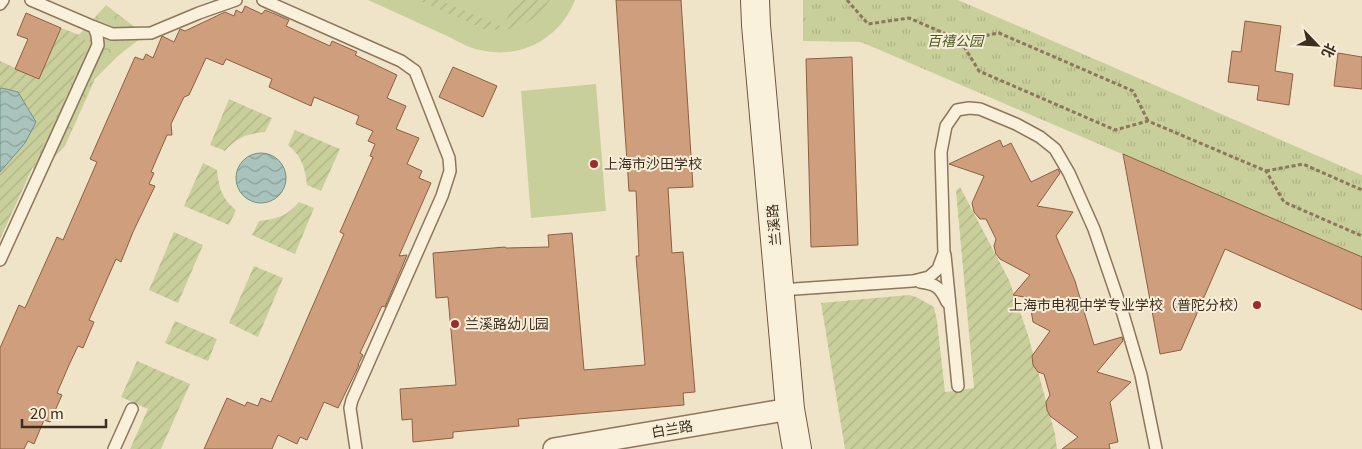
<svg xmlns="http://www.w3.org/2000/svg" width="1362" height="449" font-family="Georgia,'Noto Sans SC',serif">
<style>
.grass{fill:#c9cf9b}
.forest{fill:url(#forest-crowns)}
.park{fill:url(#park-tufts)}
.garden{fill:url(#garden-furrows)}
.water{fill:url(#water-waves);stroke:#6f938a}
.building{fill:#cf9f7d;stroke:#8d5f41}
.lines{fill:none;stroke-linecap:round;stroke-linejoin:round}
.lane-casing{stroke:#8d765c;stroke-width:14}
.street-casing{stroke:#8d765c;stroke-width:24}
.secondary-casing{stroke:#6f573f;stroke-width:30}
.path{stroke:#8d765c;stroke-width:3;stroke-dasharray:4 2.5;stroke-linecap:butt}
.lane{stroke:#faf1dc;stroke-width:11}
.street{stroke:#faf1dc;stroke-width:21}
.secondary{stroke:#faf1dc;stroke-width:28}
.poi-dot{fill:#9e2a2b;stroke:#f7eed8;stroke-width:2}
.labels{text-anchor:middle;stroke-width:4;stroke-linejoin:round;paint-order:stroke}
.park-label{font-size:14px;font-style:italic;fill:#4d5a26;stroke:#f7eed8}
.poi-label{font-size:14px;fill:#3d2e20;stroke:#f7eed8;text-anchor:start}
.street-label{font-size:14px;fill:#3d2e20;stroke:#f7eed8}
</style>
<defs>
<pattern id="forest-crowns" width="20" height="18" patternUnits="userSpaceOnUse" patternTransform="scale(1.25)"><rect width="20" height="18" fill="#c9cf9b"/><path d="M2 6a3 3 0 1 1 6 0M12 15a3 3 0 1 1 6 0" fill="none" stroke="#aeb285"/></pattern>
<pattern id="park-tufts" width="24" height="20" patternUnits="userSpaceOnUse" patternTransform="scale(1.25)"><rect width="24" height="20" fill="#c9cf9b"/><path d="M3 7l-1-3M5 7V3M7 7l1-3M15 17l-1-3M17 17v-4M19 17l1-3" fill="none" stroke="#aeb285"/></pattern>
<pattern id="garden-furrows" width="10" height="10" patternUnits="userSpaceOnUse" patternTransform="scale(1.25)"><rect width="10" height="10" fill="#c9cf9b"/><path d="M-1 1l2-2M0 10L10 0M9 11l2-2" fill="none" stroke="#aeb285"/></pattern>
<pattern id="water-waves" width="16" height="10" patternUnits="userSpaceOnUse" patternTransform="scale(1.25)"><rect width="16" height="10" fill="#a9c4bc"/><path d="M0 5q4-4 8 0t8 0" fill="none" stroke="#8ba098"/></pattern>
</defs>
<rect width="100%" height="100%" fill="#f0e4c8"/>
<!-- grass -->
<g class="grass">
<path d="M368 0H575C560 39 520 60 480 50 468 48 456 40 445 35 419 23 394 12 368 0Z"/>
<path d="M596 84 606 211 531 218 521 91Z"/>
</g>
<!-- forest -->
<path class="forest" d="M106 5 145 35 119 55 95 79 65 146 40 172 18 160 29 84 56 66 78 36Z"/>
<!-- park -->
<path class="park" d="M803 0H958L1362 175V257L861 42 803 41Z"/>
<!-- garden -->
<g class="garden">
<path d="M418 0H440L503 27 515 0H550L538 15 522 26 503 30 484 29Z"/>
<path d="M61 28 85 37 86 50 0 239V61L39 79Z"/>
<path d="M229 99 272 118 265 132C247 134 237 137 225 151L210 145Z"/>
<path d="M295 130 340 149 321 191 307 185C305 167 302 157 288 145Z"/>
<path d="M203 163 217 170C219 188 222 199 236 210L229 225 184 206Z"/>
<path d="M960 187 1009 280 1028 335 1055 434 1057 449H845L821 303 909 295 916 297 934 307 937 321 945 392 974 388 956 191Z"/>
<path d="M299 202 314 208 295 254 252 235 259 221C277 219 287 216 299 202Z"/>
<path d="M174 232 203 245 178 303 149 290Z"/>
<path d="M254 266 283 278 258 337 229 323Z"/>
<path d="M175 321 217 339 208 361 165 343Z"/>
<path d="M137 361 190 384 161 449H130L148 409 121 397Z"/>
</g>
<!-- water -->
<g class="water">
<path d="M2 88 18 92 36 122 25 143 0 172V89Z"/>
<circle cx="261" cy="178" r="25"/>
</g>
<!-- building -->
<g class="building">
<path d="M616 0H681L693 187 668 188 672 253 683 252 695 392 683 393 684 405 518 419 519 426 453 432V438L413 442 412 419 402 420 400 389 456 385 448 297 436 298 433 253 505 247 506 248 549 247 548 235 572 233 584 370 645 365 636 256H639L636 191H629Z"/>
<path d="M245 6 262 14 265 10 289 20 286 26 330 46 332 41 357 52 355 55 397 75 387 98 406 106 396 129 419 138 407 164 422 171 419 178 431 183 399 256 407 255 385 307 382 306 360 353 363 355 358 365H359L338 408 324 402 307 440 300 437 297 444 278 435 272 449H204L227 398 245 406 247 402 258 406 261 398 271 402 344 234 340 232 373 157 370 156 375 144 368 141 373 131 356 124 359 116 314 97 311 106 269 87 272 79 226 59 223 65 206 58 189 95 184 97 171 124 172 135H167L151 172 154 173 149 184 155 186 133 232 121 262 116 259 89 320 94 322 83 348 78 346 69 365 57 393 62 395 50 422 44 420 34 444 28 441 24 449H0V348L19 305 25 308 57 237 63 240 97 162 90 159 135 57 143 60 146 54 153 58 162 36 174 42 180 29 185 31 225 12 234 16 236 10 242 13Z"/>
<path d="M26 13 61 28 39 79 15 69 28 39 17 35Z"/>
<path d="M1245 21 1281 26 1275 71 1293 74 1289 105 1257 100 1259 86 1228 82 1232 51 1241 52Z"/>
<path d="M1338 53 1362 57V89L1334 86Z"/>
<path d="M852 57 858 245 811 247 806 59Z"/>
<path d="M453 67 497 86 483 117 439 97Z"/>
<path d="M1000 140 1003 147 1011 143 1031 182 1058 169 1060 173 1037 206 1073 212 1056 236 1075 281 1094 345 1122 337 1123 341 1097 372 1131 382 1110 402 1118 442 1109 444 1110 449H1062L1078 437 1050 416 1047 410 1046 402 1050 395 1044 374 1038 372 1033 365 1032 356 1050 331 1033 322 1029 298 1013 295 1030 275 1000 259 996 254 994 246 996 239 986 219H980L974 212 972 203 984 176 949 164Z"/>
<path d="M1123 154 1362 257V310L1225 249 1181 350 1160 354Z"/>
</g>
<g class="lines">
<!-- lane casing -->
<g class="lane-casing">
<g id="lane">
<path d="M263 0 401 61 415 71 449 158 450 171 442 196 352 400 350 408 356 449"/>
<path d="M0 4 3 0"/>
<path d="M94 27 112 34 151 33 199 13 236 0"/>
<path d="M945 255 958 386"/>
<path d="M0 260 98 45 97 35 94 27 31 0"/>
<path d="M920 282C936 284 940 287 947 302"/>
<path d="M780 290 913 281 929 277 938 269 944 253 941 152 946 126 957 110 969 108 980 109 1016 124 1040 137 1055 149 1069 173 1094 229 1123 314 1141 375 1156 449"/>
<path d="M114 449 132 409"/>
</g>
</g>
<!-- street casing -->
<g class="street-casing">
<path id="street" d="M554 449 790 409"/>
</g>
<!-- secondary casing -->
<g class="secondary-casing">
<path id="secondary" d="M755 0 756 25 790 409 797 449"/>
</g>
<!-- path -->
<g class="path">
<path d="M847 0 868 24 909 18 960 40 979 71 1115 130 1148 121 1266 171 1284 202 1362 236"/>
<path d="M960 40 999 33 1133 91 1148 121"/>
<path d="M1266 171 1303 164 1362 190"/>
</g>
<!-- lane -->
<use href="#lane" class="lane"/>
<!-- street -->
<use href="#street" class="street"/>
<!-- secondary -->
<use href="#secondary" class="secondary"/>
</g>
<!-- markers -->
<g class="poi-dot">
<circle cx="594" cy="164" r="5"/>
<circle cx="1257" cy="305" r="5"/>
<circle cx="455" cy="324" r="5"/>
</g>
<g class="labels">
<!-- park labels -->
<g class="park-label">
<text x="955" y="46">百禧公园</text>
</g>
<!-- poi labels -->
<g class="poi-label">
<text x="604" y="169">上海市沙田学校</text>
<text x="1247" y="310" text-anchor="end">上海市电视中学专业学校（普陀分校）</text>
<text x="465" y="329">兰溪路幼儿园</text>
</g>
<!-- street labels -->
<g class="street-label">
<text transform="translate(774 225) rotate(-95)" y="5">兰溪路</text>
<text transform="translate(672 429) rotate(-10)" y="5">白兰路</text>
</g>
</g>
<!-- north arrow -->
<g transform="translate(1317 45) rotate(115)" stroke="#f7eed8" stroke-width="4" paint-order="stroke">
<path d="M0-4L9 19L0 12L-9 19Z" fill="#3d2e20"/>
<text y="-8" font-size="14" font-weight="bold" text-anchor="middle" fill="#3d2e20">北</text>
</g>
<!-- scale -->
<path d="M22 419v8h84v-8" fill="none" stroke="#3d2e20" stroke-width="2.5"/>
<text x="30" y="419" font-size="15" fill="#3d2e20" stroke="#f7eed8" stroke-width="4" paint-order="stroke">20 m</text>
</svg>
